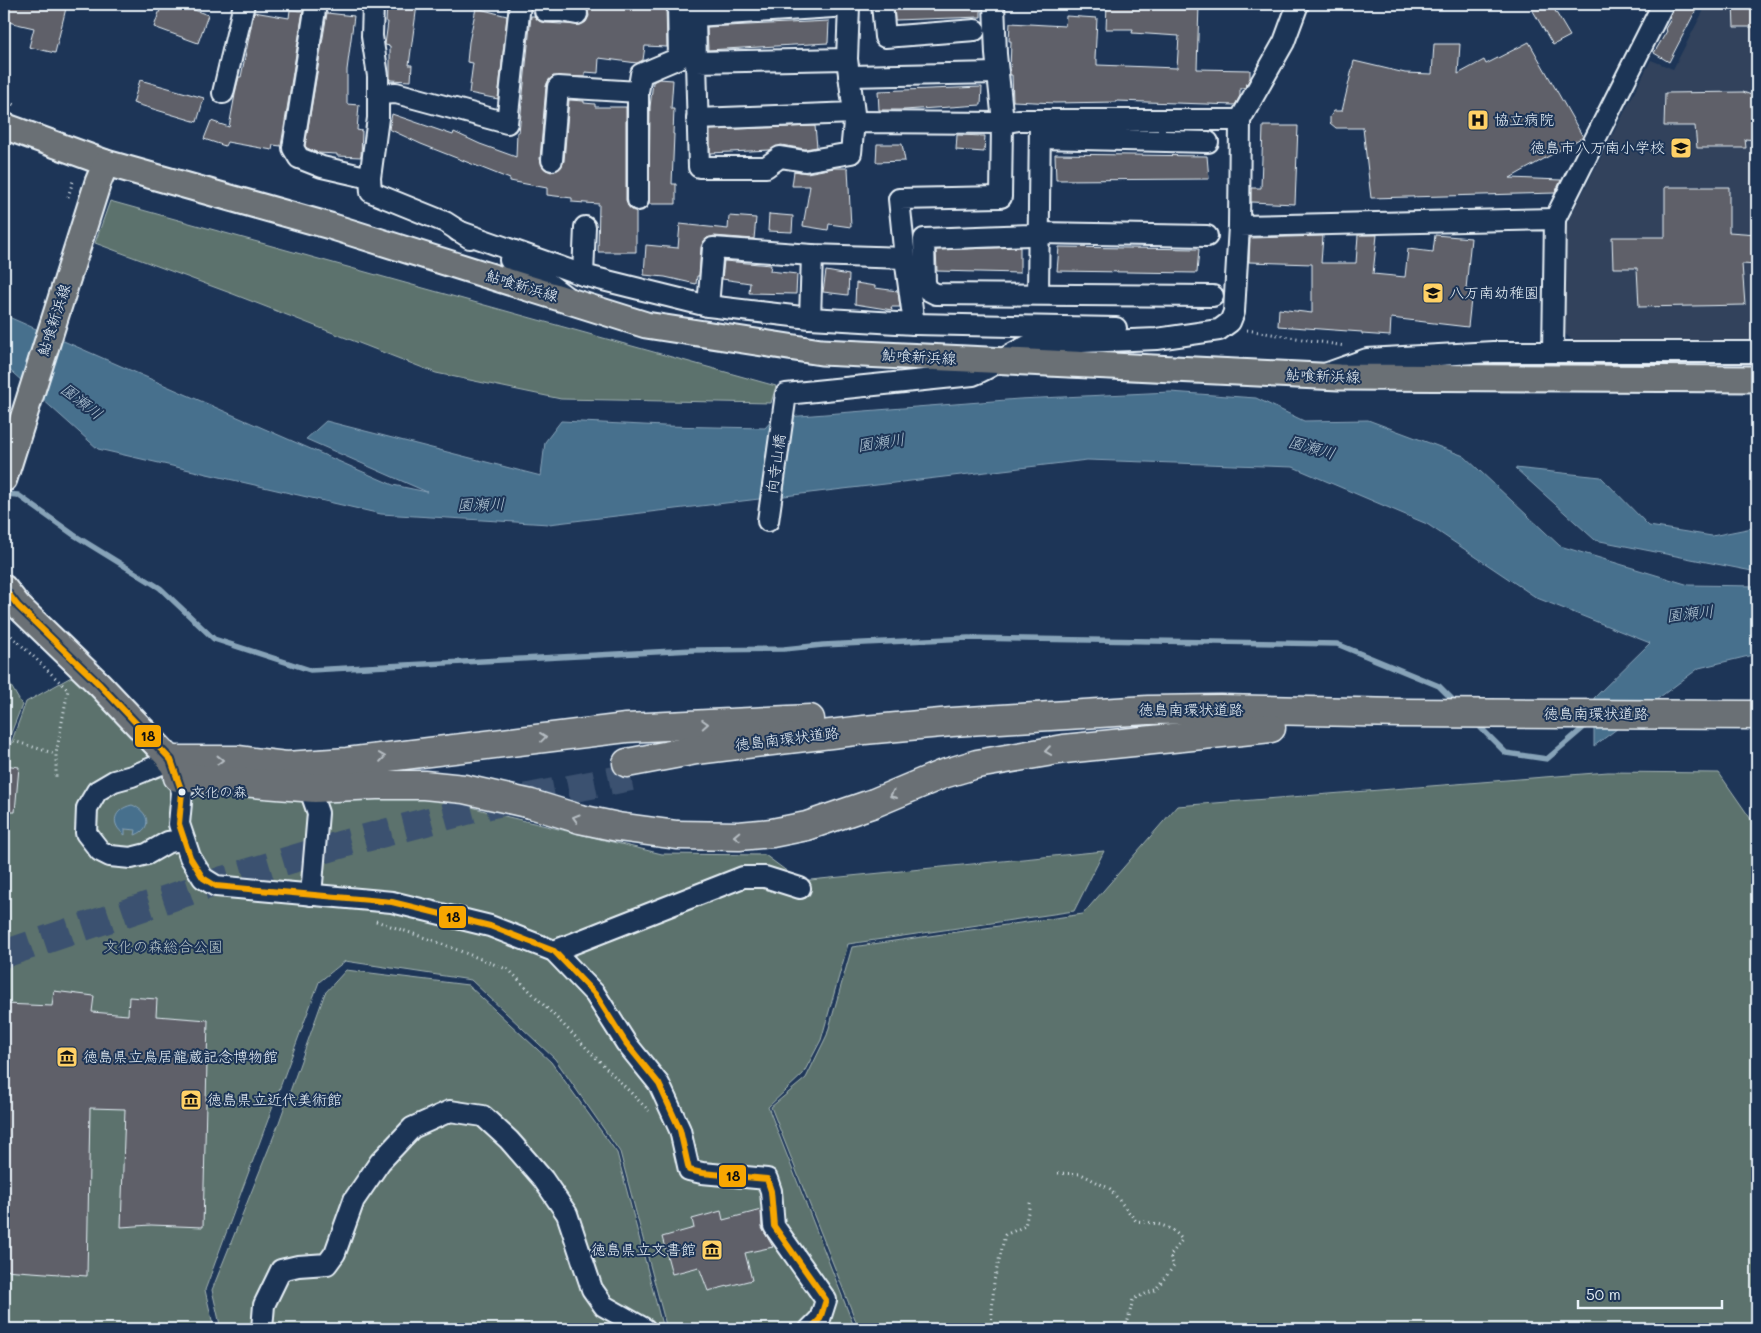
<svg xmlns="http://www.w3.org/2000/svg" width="1761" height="1333" font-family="Mali,'Klee One',sans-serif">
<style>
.built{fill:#30425c}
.green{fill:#5b726d;stroke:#a2b2b2}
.water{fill:#466f8d;stroke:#87a3b8}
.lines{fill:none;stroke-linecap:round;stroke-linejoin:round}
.stream{stroke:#87a3b8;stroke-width:5.5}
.building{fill:#5e6169;stroke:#e8f1f8}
.highway-tunnel{stroke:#3b516f;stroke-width:28;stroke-dasharray:28 14;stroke-linecap:butt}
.minor-casing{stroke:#e8f1f8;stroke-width:24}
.major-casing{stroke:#e8f1f8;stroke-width:29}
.highway-casing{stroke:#e8f1f8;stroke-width:31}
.path{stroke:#e8f1f8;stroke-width:3;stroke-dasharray:1 4;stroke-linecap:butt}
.minor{stroke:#1d3557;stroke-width:20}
.major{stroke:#6a7074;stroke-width:25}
.highway{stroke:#6a7074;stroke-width:28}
.bus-1-casing{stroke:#1d3557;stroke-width:10}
.bus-1{stroke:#f7a600;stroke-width:6}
.oneway{stroke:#b6bdc3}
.bus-dot{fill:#e8f1f8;stroke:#1d3557;stroke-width:2}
.labels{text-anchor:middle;stroke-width:4;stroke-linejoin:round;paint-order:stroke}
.bus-label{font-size:14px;fill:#e8f1f8;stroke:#1d3557;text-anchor:start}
.poi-label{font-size:15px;fill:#e8f1f8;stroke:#1d3557;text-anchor:start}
.street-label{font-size:15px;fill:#e8f1f8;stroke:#1d3557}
.park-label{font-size:15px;fill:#b7c5c7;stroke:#1d3557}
.water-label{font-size:16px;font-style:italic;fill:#afc4d3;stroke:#1d3557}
.line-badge{stroke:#1d3557;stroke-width:2}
.pale-badge-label{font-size:14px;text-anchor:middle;font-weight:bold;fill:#111}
</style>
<rect width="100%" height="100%" fill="#1d3557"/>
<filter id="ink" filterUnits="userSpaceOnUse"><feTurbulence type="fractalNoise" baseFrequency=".02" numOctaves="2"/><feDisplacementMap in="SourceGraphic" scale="10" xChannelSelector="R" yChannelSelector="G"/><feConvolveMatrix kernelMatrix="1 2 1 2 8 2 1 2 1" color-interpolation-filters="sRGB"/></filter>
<g filter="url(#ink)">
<!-- built -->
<path class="built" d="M1707 4H1757V340H1572L1561 330 1565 227 1651 60 1673 69Z"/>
<!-- green -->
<g class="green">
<path d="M110 201 776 386 771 403 561 399 436 373 233 294 95 243Z"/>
<path d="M4 674 22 705 4 751Z"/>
<path d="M73 676 130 728 168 788H197L425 793 492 813 662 854 765 855 800 881 1104 851 1074 911 848 944 821 1040 803 1074 768 1107 855 1329H667L620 1152 555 1059 471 980 345 961 319 982 205 1290 214 1329H4V757H6L26 702Z"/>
<path d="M1608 772 1719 773 1757 828V1329H859L771 1107 806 1078 827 1035 852 947 1083 914 1177 806Z"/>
<path d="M346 970 468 985 551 1062 617 1153 663 1329H221L212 1290 277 1128 325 993Z"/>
</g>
<!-- water -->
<g class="water">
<path d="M4 311 11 318 393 485 427 492 306 439 326 421 541 476 545 442 561 421 664 426 765 428 774 418 1019 399 1170 392 1256 398 1304 421 1368 420 1464 456 1560 546 1689 585 1757 586V654L1699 668 1594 746V698L1650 643 1537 598 1427 524 1293 467 1087 460 549 524 381 514 98 449 4 365Z"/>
<path d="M1515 468 1601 477 1649 526 1712 536 1757 527V572L1595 540Z"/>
<path d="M132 805C148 811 154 828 135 835L136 830 125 829V835C109 824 114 809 132 805Z"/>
</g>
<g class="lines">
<!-- stream -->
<g class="stream">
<path d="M4 494 18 495 74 535 160 588 214 639 310 670 693 650 784 649 823 645 968 638 1337 644 1439 686 1457 704"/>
<path d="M1476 723 1506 753 1547 759 1589 723"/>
</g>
</g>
<!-- building -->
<g class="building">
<path d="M4 4H67L55 53 29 47 34 28 4 21Z"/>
<path d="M162 4H178L208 15 198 43 154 27Z"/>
<path d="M387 4 417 5 409 65H412L411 81 390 80V46L385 45 388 22H386Z"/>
<path d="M582 4H628L627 8 666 6 667 47 645 46 643 60 637 63 599 58 598 73 585 72V77L553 76 549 80 546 86 540 159 542 165 545 169 551 172 557 170 561 167 564 161 569 100 584 101V103L595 104V107H626V200L628 206 636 211V252H598L599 204 572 202V198L547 195V188L510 181V179L421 144 389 129 392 114 453 135 454 132 480 144 516 157 517 132H519L531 16H534L539 21 545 23 580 25 586 22 589 16 588 10Z"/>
<path d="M894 4H981V17L895 20Z"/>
<path d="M1107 4H1199L1197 69 1250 70V78L1245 88H1240V96L1235 105 1117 101V102L1055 103 1013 101 1012 75H1010V72L1011 41H1009L1010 23 1065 26 1066 16 1097 18 1095 59H1097V65L1177 68 1179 36 1132 33 1133 29H1106Z"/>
<path d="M1529 4H1551L1570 36 1553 45Z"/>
<path d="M1675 4H1699L1669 62 1654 53 1667 31 1665 29 1671 19 1669 18Z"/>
<path d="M1733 4H1757V27H1734Z"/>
<path d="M476 8 507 16 498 99 469 93 473 63 467 62 469 42Z"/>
<path d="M290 10 303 11 281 146 273 145 272 150 227 142 225 146 204 139 211 121 229 127 236 89 239 77H241L254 12 289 18Z"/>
<path d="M327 13 354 16 347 70V104L359 105 357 130 362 131 361 157 337 156V154L318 153 307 148 305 146Z"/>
<path d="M829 21 828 43 708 50 707 27Z"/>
<path d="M1529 42 1583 137 1510 178 1561 180 1555 193 1371 198 1363 128H1336L1330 123V117L1334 111H1342L1354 61 1405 73 1432 74 1434 44H1460L1458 74 1484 60 1486 64Z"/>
<path d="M659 79 673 80 671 109H674L673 134H674L672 184H676V204H649L650 107 653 82Z"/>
<path d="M140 80 204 98 197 122 133 103Z"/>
<path d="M982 87 981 105 904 110H879L878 91Z"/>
<path d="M1743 92 1757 97V140L1745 139 1746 148H1697L1695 126H1664L1665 93Z"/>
<path d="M815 126 817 147 805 149 781 145 770 150 710 153V130Z"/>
<path d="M1263 126H1298L1295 204 1251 202V188H1261Z"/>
<path d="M957 135 985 136 984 152 956 150Z"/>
<path d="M877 144H902L905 161 876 162Z"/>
<path d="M1055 154 1207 156 1209 179 1056 180Z"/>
<path d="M834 168H848L851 227 829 224 828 230 803 226 810 186H792L794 171 807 173Z"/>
<path d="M1665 187H1729V232L1757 234V265L1742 264 1745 305 1639 307 1637 268H1613L1612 237H1665Z"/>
<path d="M769 214 793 216 792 232 768 231Z"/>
<path d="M729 216 756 218 754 239 714 236 707 238 704 241 701 247 699 276H697L696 284 665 277 644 275 646 245 678 248 680 224 728 229Z"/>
<path d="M1358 235H1377L1373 274 1405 277 1408 249 1433 252 1435 235 1471 238 1466 289 1472 290 1468 327 1391 318 1390 336 1362 334V332L1278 326 1279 309 1312 313V264L1249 262 1250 238 1323 236 1321 263H1356Z"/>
<path d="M1020 247V273L937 271 936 250Z"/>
<path d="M1059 247 1199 249 1197 273 1057 271Z"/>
<path d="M724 261 771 265 770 271 797 274 796 294 749 293 750 283 722 279Z"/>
<path d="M826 271 849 275 848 295 823 292Z"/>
<path d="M856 283 875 286V288L898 291 900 307H891L892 310 855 304Z"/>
<path d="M4 765 19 767 15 812H4Z"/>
<path d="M54 991 94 996 92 1012 128 1015 129 997 157 999 156 1016 208 1020 203 1227 151 1225 121 1227 125 1109 90 1108 87 1276 4 1270V1004L52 1006Z"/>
<path d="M761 1210 762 1228 773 1247 745 1253 752 1280 708 1291 699 1267 672 1274 662 1237 694 1228 692 1219 721 1211 723 1220Z"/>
</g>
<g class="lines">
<!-- highway-tunnel -->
<path class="highway-tunnel" d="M4 954 223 880 343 844 493 804 631 777"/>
<!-- minor casing -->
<g class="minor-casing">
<g id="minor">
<path d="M316 4 293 148 299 158 322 167 370 178 378 118V76L372 36 373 4"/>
<path d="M695 4V16L849 6 847 59 696 62 699 167H766L780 157 805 161 851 153 854 122 1002 123 1001 197 899 199 905 258 812 255 713 248 708 306"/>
<path d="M882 4 885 37 975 30"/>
<path d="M994 4 996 54 1002 112V123L1019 120H1240"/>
<path d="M545 11H561L577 14"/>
<path d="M695 16 696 62"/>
<path d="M849 76 998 73"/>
<path d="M223 93 244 4"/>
<path d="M378 94 396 93 507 123 520 4"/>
<path d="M697 119 854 113 847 59"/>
<path d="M1040 138 1208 142"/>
<path d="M552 160 558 87 638 92"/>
<path d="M370 178 371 192 445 222 470 238"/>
<path d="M638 200V92L641 74 679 58 678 4"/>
<path d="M1555 219 1663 4"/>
<path d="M1239 226 1240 120 1284 42 1298 4"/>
<path d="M458 231 583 275 708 306 810 318 914 324 1116 328"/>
<path d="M1207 236 1039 233 1030 235 924 239 925 283 928 290 936 294 1213 296"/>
<path d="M905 258 914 324"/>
<path d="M510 260 532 271 565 296"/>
<path d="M583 275 585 227"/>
<path d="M1038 294 1040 120"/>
<path d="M810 318 812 255"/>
<path d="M1553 352H1757"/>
<path d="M768 521 786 394 973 375C994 367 1011 352 1032 344L1157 339 1219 330 1230 322 1234 312 1239 226 1555 219 1553 352H1493L1367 359 1325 374"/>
<path d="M171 760 132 776 114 781 97 791 87 808 86 833 100 851 110 856 131 858 147 854 168 842 184 840"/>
<path d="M191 778 178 777 182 792 179 824 190 857 203 878 216 886 392 902 490 926 554 951 595 994 626 1043 659 1084 680 1130 689 1170 702 1173 767 1179 771 1191 774 1226 826 1300 820 1319 810 1329"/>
<path d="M294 787H302L311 793 318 813 311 895"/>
<path d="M554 951 743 877H765L800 888"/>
<path d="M262 1329 264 1305 281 1270 298 1266 327 1264 335 1253 354 1200 380 1162 412 1128 450 1111 483 1116 509 1140 543 1179 567 1214 592 1289 604 1306 645 1329"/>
</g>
</g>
<!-- major casing -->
<g class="major-casing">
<g id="major">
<path d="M4 126 106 163 330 226 646 325 821 352 1339 377 1757 379"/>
<path d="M4 479 98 182 106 163"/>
<path d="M4 588 18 606 100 685 171 760 178 777"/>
</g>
</g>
<!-- highway casing -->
<g class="highway-casing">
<g id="highway">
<path d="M171 760H238L286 766 347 762 626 728 810 719"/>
<path d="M627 763 696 750 864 730 952 722 1148 710 1220 709 1401 713 1757 715"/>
<path d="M178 777 315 788 376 785H424L464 789 531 804 580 819 618 827 677 835 739 836 772 833 807 826 874 803 943 774 977 764 1064 749 1271 728"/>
</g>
</g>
<!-- path -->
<g class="path">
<path d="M4 99 14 105"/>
<path d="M68 197 73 181"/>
<path d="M1247 330 1345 346"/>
<path d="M4 629 34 657 68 690 56 754V777"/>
<path d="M4 738 56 754"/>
<path d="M376 921 437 942 509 970 649 1111"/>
<path d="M1058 1173 1081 1174 1110 1189 1136 1221C1153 1223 1172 1224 1182 1240L1170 1256 1174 1266 1155 1290 1133 1299 1126 1329"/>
<path d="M991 1329 994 1281 1005 1235 1025 1226 1031 1199"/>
</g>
<!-- minor -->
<use href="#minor" class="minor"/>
<!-- major -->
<use href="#major" class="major"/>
<!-- highway -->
<use href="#highway" class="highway"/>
<!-- bus-1 casing -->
<g class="bus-1-casing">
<path id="bus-1" d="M4 588 18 606 100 685 171 760 182 792 179 824 190 857 203 878 216 886 392 902 490 926 554 951 595 994 626 1043 659 1084 680 1130 689 1170 702 1173 767 1179 771 1191 774 1226 826 1300 820 1319 810 1329"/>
</g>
<!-- bus-1 -->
<use href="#bus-1" class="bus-1"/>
</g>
<!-- one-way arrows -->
<defs><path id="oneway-chevron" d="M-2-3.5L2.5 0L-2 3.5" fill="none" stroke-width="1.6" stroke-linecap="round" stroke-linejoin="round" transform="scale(1.25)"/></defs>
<g class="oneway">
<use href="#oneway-chevron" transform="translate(705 724) rotate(-3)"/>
<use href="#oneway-chevron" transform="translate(543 737) rotate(-7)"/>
<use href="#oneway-chevron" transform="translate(1048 751) rotate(172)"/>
<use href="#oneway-chevron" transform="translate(382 757) rotate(-8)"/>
<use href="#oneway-chevron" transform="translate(220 760)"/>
<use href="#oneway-chevron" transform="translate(893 795) rotate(156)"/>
<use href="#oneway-chevron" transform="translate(576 818) rotate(-164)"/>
<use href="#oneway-chevron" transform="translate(737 836) rotate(178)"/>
</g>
</g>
<!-- icons -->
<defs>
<g id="hospital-square" transform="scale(1.125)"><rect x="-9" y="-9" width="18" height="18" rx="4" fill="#ffd166" stroke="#1d3557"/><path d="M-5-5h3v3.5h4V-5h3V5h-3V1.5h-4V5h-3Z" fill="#111"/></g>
<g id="school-square" transform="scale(1.125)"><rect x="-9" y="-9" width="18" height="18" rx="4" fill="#ffd166" stroke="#1d3557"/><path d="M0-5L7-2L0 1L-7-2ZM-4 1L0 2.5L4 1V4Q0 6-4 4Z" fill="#111"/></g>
<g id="museum-square" transform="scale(1.125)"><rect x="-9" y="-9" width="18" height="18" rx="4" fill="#ffd166" stroke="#1d3557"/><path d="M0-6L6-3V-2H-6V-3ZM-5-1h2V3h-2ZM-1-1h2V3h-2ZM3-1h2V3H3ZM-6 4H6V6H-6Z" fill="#111"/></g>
</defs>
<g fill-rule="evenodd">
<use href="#hospital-square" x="1478" y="120"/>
<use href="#school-square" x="1681" y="148"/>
<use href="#school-square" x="1433" y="293"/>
<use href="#museum-square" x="67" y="1057"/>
<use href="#museum-square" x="191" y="1100"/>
<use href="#museum-square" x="712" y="1250"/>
</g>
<!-- markers -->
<circle class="bus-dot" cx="182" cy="792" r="4.5"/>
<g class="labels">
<!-- bus labels -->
<g class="bus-label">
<text x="191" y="797">文化の森</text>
</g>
<!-- poi labels -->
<g class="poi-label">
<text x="1494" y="125">協立病院</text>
<text x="1665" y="153" text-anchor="end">徳島市八万南小学校</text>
<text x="1449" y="298">八万南幼稚園</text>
<text x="83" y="1062">徳島県立鳥居龍蔵記念博物館</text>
<text x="207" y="1105">徳島県立近代美術館</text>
<text x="696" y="1255" text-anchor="end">徳島県立文書館</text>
</g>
<!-- street labels -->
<g class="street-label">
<text transform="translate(522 286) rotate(17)" y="5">鮎喰新浜線</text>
<text transform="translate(54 320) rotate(-72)" y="5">鮎喰新浜線</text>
<text transform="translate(919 357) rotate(3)" y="5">鮎喰新浜線</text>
<text transform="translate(1323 376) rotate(2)" y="5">鮎喰新浜線</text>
<text transform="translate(776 464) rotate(-82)" y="5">向寺山橋</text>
<text x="1191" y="715">徳島南環状道路</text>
<text x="1596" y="719">徳島南環状道路</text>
<text transform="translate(787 739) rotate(-7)" y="5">徳島南環状道路</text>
</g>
<!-- park labels -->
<g class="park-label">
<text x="163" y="952">文化の森総合公園</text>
</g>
<!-- water labels -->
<g class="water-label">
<text transform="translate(82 401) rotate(38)" y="6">園瀬川</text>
<text transform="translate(881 442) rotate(-8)" y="6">園瀬川</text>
<text transform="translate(1312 447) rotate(16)" y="6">園瀬川</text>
<text transform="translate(481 504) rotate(-1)" y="6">園瀬川</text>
<text transform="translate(1690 613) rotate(-6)" y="6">園瀬川</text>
</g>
</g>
<g class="line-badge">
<rect x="134" y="724" width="28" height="24" rx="5" fill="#f7a600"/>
<rect x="438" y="905" width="29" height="24" rx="5" fill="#f7a600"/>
<rect x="718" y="1164" width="29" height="24" rx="5" fill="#f7a600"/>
</g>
<g class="pale-badge-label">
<text x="148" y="741">18</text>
<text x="453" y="922">18</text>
<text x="733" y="1181">18</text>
</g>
<!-- margin -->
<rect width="1761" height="1333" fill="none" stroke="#1d3557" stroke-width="20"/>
<rect x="10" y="10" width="1741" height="1313" fill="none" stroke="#e8f1f8" stroke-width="2" filter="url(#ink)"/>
<!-- scale -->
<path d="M1578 1300v8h144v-8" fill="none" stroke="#e8f1f8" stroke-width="2.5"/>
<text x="1586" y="1300" font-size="15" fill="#e8f1f8" stroke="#1d3557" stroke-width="4" paint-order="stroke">50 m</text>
</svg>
